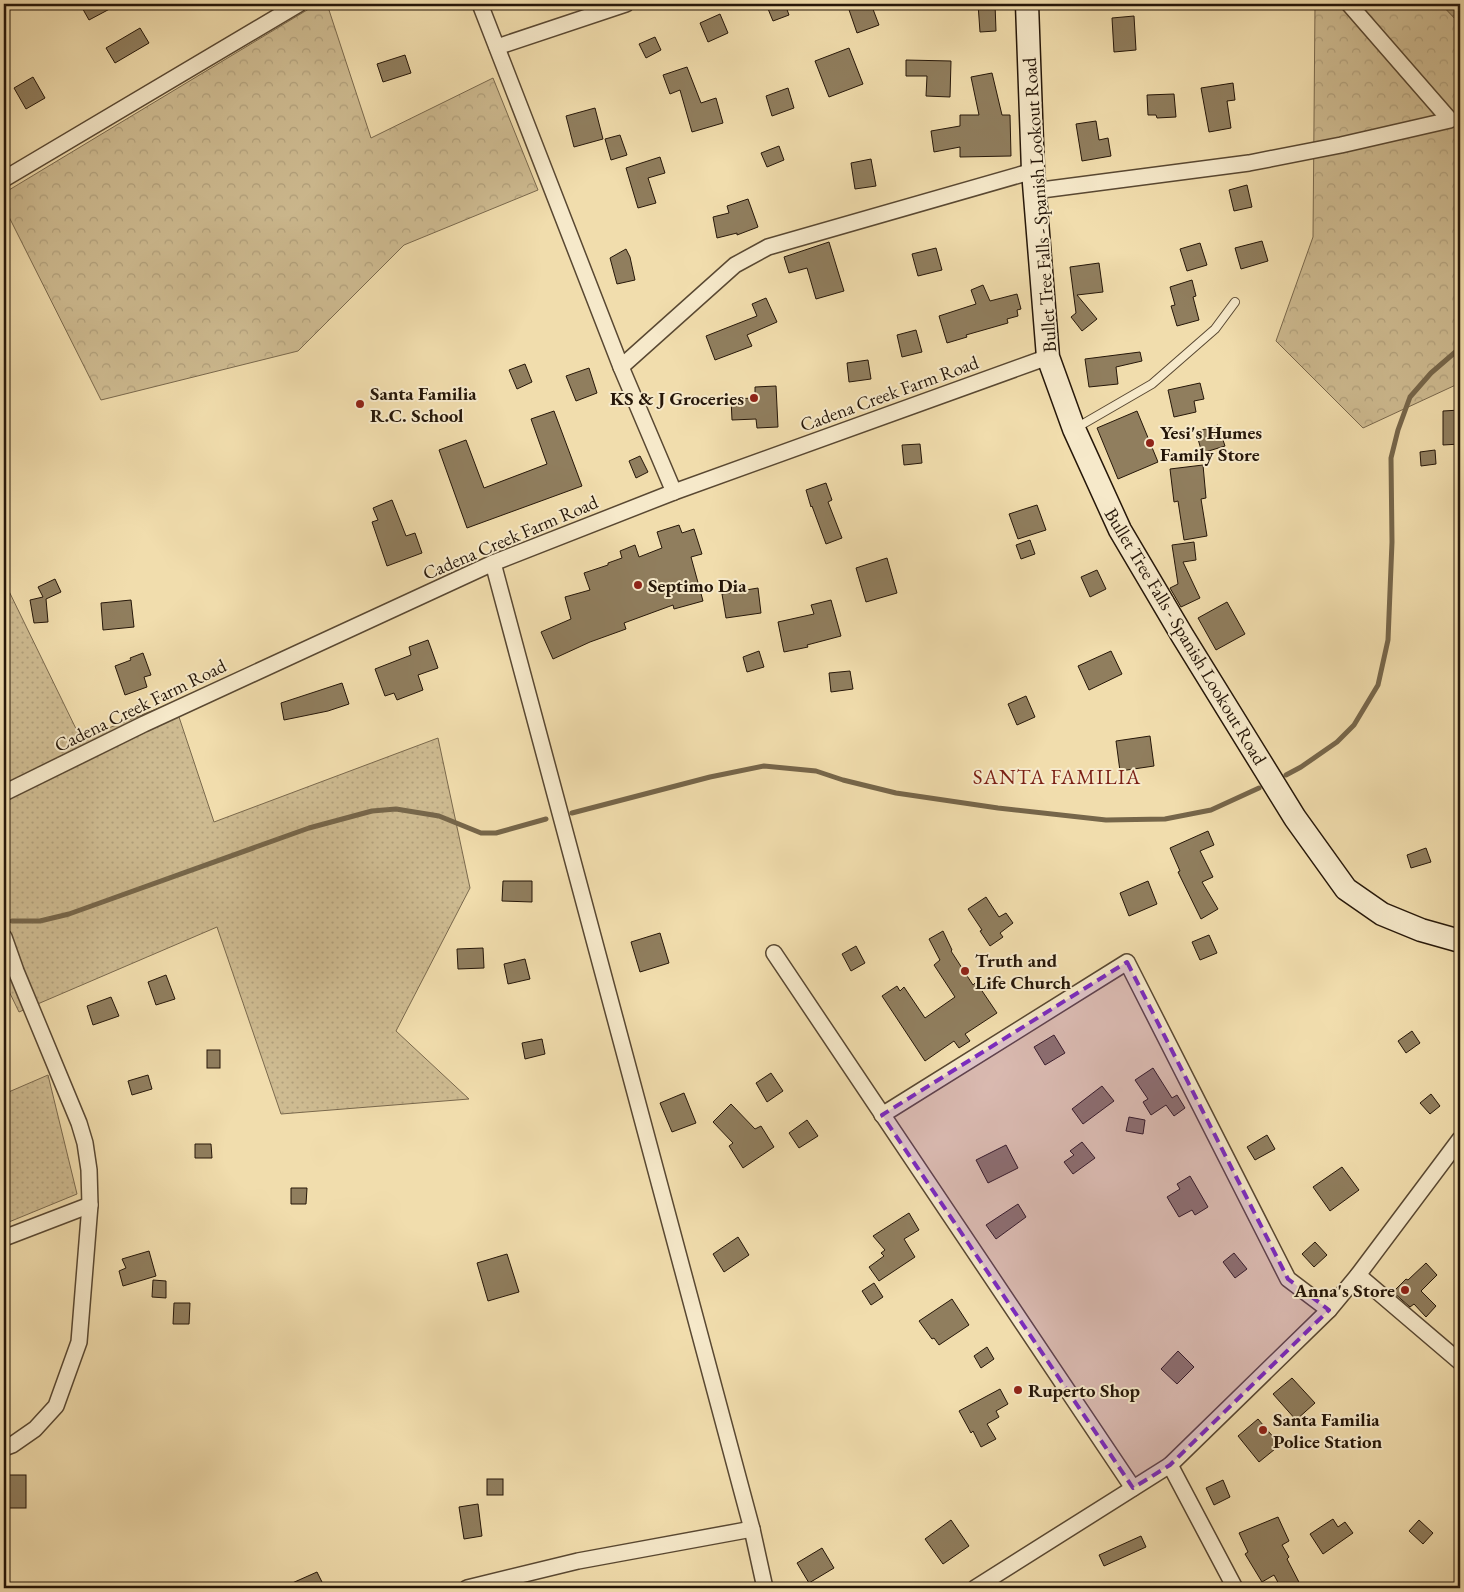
<svg xmlns="http://www.w3.org/2000/svg" width="1464" height="1592" font-family="'EB Garamond',serif">
<style>
.grass{fill:url(#grass-dots);stroke:#7a694d}
.forest{fill:url(#forest-crowns);stroke:#7a694d}
.water{fill:url(#water-rules);stroke:#76664a}
.lines{fill:none;stroke-linecap:round;stroke-linejoin:round}
.stream{stroke:#76664a;stroke-width:5}
.building{fill:#907e5e;stroke:#261709}
.service-casing{stroke:#594832;stroke-width:10}
.minor-casing{stroke:#594832;stroke-width:18}
.secondary-casing{stroke:#261709;stroke-width:25}
.service{stroke:#f6e9ca;stroke-width:8}
.minor{stroke:#f6e9ca;stroke-width:15}
.secondary{stroke:#f6e9ca;stroke-width:22}
.marked{fill:#7b2cbf;fill-opacity:0.2;stroke:#7b2cbf;stroke-width:4;stroke-dasharray:10 6;stroke-linejoin:round}
.poi-dot{fill:#8f2418;stroke:#f6e9ca;stroke-width:2}
.labels{text-anchor:middle;stroke-width:4;stroke-linejoin:round;paint-order:stroke}
.street-label{font-size:19px;fill:#261709;stroke:#f6e9ca}
.poi-label{font-size:19px;font-weight:bold;fill:#261709;stroke:#f6e9ca;text-anchor:start}
.quarter-label{font-size:21px;letter-spacing:1px;fill:#7a1f14;stroke:#f6e9ca}
</style>
<defs>
<pattern id="grass-dots" width="8" height="8" patternUnits="userSpaceOnUse" patternTransform="scale(1.25)"><rect width="8" height="8" fill="#cebb91"/><path d="M2 2h.1M6 6h.1" fill="none" stroke="#b1a07c" stroke-width="1.8" stroke-linecap="round"/></pattern>
<pattern id="forest-crowns" width="20" height="18" patternUnits="userSpaceOnUse" patternTransform="scale(1.25)"><rect width="20" height="18" fill="#cebb91"/><path d="M2 6a3 3 0 1 1 6 0M12 15a3 3 0 1 1 6 0" fill="none" stroke="#b1a07c"/></pattern>
<pattern id="water-rules" width="6" height="5" patternUnits="userSpaceOnUse" patternTransform="scale(1.25)"><rect width="6" height="5" fill="#ac9a75"/><path d="M0 2.5h6" fill="none" stroke="#8c7d5e"/></pattern>
</defs>
<rect width="100%" height="100%" fill="#f1ddad"/>
<filter id="stains"><feTurbulence type="fractalNoise" baseFrequency=".004" numOctaves="4"/><feColorMatrix values="0 0 0 0 .2 0 0 0 0 .09 0 0 0 0 .02 0 0 0 .5 -.17"/></filter>
<radialGradient id="worn" r=".72"><stop offset=".6" stop-color="#630" stop-opacity="0"/><stop offset="1" stop-color="#630" stop-opacity=".3"/></radialGradient>
<!-- grass -->
<g class="grass">
<path d="M4 581 81 739 174 702 214 822 438 738 470 888 396 1031 469 1099 281 1114 217 927 19 1012 4 981Z"/>
<path d="M48 1075 77 1194 4 1224V1094Z"/>
</g>
<!-- forest -->
<g class="forest">
<path d="M317 4H327L371 138 493 78 538 190 404 245 298 351 101 400 4 207V193Z"/>
<path d="M1315 4H1441L1460 24V383L1363 428 1276 341 1313 237Z"/>
</g>
<!-- water -->
<path class="water" d="M1441 4H1460V24Z"/>
<g class="lines">
<!-- stream -->
<g class="stream">
<path d="M1286 775 1301 767 1337 742 1354 725 1378 685 1388 640 1392 542 1391 458 1398 430 1410 397 1431 373 1460 348"/>
<path d="M572 813 710 777 764 766 816 771 843 780 896 793 998 808 1106 820 1165 819 1211 810 1259 788"/>
<path d="M12 921H40L69 914 309 828 372 811 396 809 439 816 481 833H496L546 819"/>
</g>
</g>
<!-- building -->
<g class="building">
<path d="M80 4H119L89 20Z"/>
<path d="M766 4H785L789 15 773 21Z"/>
<path d="M847 4H871L879 25 857 33Z"/>
<path d="M978 4H995L996 31 980 32Z"/>
<path d="M720 14 728 33 708 42 700 23Z"/>
<path d="M1134 16 1136 50 1114 52 1112 18Z"/>
<path d="M140 28 149 43 115 63 106 48Z"/>
<path d="M655 37 661 50 646 58 639 44Z"/>
<path d="M849 48 863 84 829 97 815 61Z"/>
<path d="M405 55 411 73 383 82 377 64Z"/>
<path d="M906 60 951 61 950 97 926 96 927 76H906Z"/>
<path d="M687 67 701 103 716 98 723 123 692 132 680 90 670 94 663 75Z"/>
<path d="M992 73 1002 115H1010L1011 156 960 157V147L934 152 931 131 960 126V115H979L971 77Z"/>
<path d="M33 77 45 98 26 109 14 88Z"/>
<path d="M1233 83 1235 100 1227 101 1231 128 1209 132 1201 88Z"/>
<path d="M788 88 794 108 772 116 766 96Z"/>
<path d="M1174 94 1176 117 1157 118 1156 115H1148L1147 95Z"/>
<path d="M595 108 603 139 574 147 566 116Z"/>
<path d="M1096 121 1099 140 1108 138 1111 156 1082 161 1076 124Z"/>
<path d="M620 135 627 155 611 160 605 139Z"/>
<path d="M779 146 784 160 767 167 761 153Z"/>
<path d="M660 157 665 173 648 178 656 203 638 208 626 168Z"/>
<path d="M871 159 876 186 855 189 851 163Z"/>
<path d="M1247 185 1252 207 1234 211 1229 190Z"/>
<path d="M748 199 758 227 737 235V233L717 238 713 217 729 213 727 206Z"/>
<path d="M1262 241 1268 261 1241 269 1235 248Z"/>
<path d="M829 242 844 291 816 299 807 268 789 273 784 257Z"/>
<path d="M1200 243 1207 265 1187 271 1180 249Z"/>
<path d="M936 248 942 270 918 276 912 254Z"/>
<path d="M626 249 630 257 635 280 617 284 610 258Z"/>
<path d="M1099 263 1103 292 1077 295 1097 319 1082 331 1071 317 1076 313 1070 267Z"/>
<path d="M1192 280 1196 296 1193 297 1199 320 1177 326 1171 306 1175 305 1170 287Z"/>
<path d="M983 285 990 301 1017 294 1021 309 1017 310 1018 316 1007 319 1008 323 966 335 967 337 947 343 939 316 976 304 971 290Z"/>
<path d="M766 298 777 322 747 335 752 346 715 360 706 336 757 316 752 304Z"/>
<path d="M916 330 922 352 902 357 897 335Z"/>
<path d="M1140 352 1142 361 1116 367 1118 384 1089 387 1085 359Z"/>
<path d="M868 360 871 379 849 382 847 363Z"/>
<path d="M525 364 532 382 517 389 509 370Z"/>
<path d="M589 368 597 393 576 401 566 376Z"/>
<path d="M1200 383 1204 399 1194 401 1196 412 1174 417 1168 390Z"/>
<path d="M776 386 778 427 757 428 756 419 732 420 731 399 755 398V387Z"/>
<path d="M1460 410V444L1443 445V411Z"/>
<path d="M554 411 582 486 467 528 439 450 466 440 484 488 547 464 531 419Z"/>
<path d="M1137 411 1158 462 1118 479 1097 428Z"/>
<path d="M1218 425 1225 446 1202 453 1196 432Z"/>
<path d="M920 444 922 463 904 465 902 445Z"/>
<path d="M1435 450 1436 464 1421 466 1420 452Z"/>
<path d="M640 456 648 472 636 478 629 461Z"/>
<path d="M1203 465 1206 498 1201 499 1207 536 1184 540 1178 501 1174 502 1170 469Z"/>
<path d="M826 483 832 500 828 502 842 538 826 544 812 506 811 507 806 490Z"/>
<path d="M392 500 406 536 415 533 422 553 387 566 372 522 378 520 373 508Z"/>
<path d="M1037 505 1046 530 1018 539 1009 514Z"/>
<path d="M679 525 682 533 694 529 702 554 691 557 703 601 674 609 673 605 624 623 626 629 590 642 553 659 541 632 571 619 565 597 590 590 584 573 608 565V563L622 558 620 551 635 545 639 557 662 548 657 532Z"/>
<path d="M1030 540 1035 554 1021 559 1016 545Z"/>
<path d="M1194 542 1196 560 1183 562 1200 598 1181 607 1170 588 1178 584 1172 545Z"/>
<path d="M887 558 897 593 866 602 856 568Z"/>
<path d="M1097 570 1106 589 1090 597 1081 577Z"/>
<path d="M55 579 61 592 46 599 48 622 34 623 30 600 43 597 38 587Z"/>
<path d="M758 588 761 613 726 618 722 594Z"/>
<path d="M131 600 134 627 103 630 101 603Z"/>
<path d="M831 600 841 636 807 645 808 647 784 652 778 622 814 614 811 605Z"/>
<path d="M1227 602 1245 634 1216 650 1198 618Z"/>
<path d="M428 640 438 668 418 675 423 690 397 700 394 693 385 696 375 669 411 655 409 647Z"/>
<path d="M759 651 764 667 747 672 743 657Z"/>
<path d="M1111 651 1122 674 1089 690 1078 666Z"/>
<path d="M143 653 151 675 144 677 147 687 125 695 115 666 131 660 130 658Z"/>
<path d="M850 671 853 689 831 692 829 673Z"/>
<path d="M342 683 349 704 328 711 284 720 281 703Z"/>
<path d="M1026 696 1035 717 1017 725 1008 704Z"/>
<path d="M1150 736 1154 766 1120 771 1116 741Z"/>
<path d="M1208 831 1214 845 1200 851 1213 877 1202 882 1218 909 1201 919 1178 872 1180 871 1170 848Z"/>
<path d="M1426 848 1431 862 1411 868 1407 855Z"/>
<path d="M503 881H532V902L502 901Z"/>
<path d="M1148 881 1157 904 1129 916 1120 893Z"/>
<path d="M986 897 999 917 1006 913 1013 923 1000 933 1003 937 990 946 980 931 982 930 968 909Z"/>
<path d="M943 931 952 950 951 951 973 985 976 982 997 1013 965 1034 970 1041 959 1048 954 1041 925 1061 882 996 897 986 900 991 904 987 925 1018 955 997 934 965 940 960 929 939Z"/>
<path d="M660 933 669 963 640 972 631 942Z"/>
<path d="M1209 935 1217 953 1200 960 1192 942Z"/>
<path d="M856 946 865 963 851 971 842 954Z"/>
<path d="M483 948 484 968 458 969 457 949Z"/>
<path d="M525 959 530 979 508 984 504 964Z"/>
<path d="M166 975 175 999 156 1005 148 982Z"/>
<path d="M111 997 119 1016 93 1025 87 1006Z"/>
<path d="M1412 1031 1420 1043 1406 1053 1398 1041Z"/>
<path d="M1054 1035 1065 1053 1045 1065 1034 1047Z"/>
<path d="M542 1039 545 1054 525 1059 522 1043Z"/>
<rect x="207" y="1050" width="13" height="18"/>
<path d="M1153 1068 1172 1098 1177 1095 1185 1108 1174 1116 1166 1105 1151 1115 1143 1102 1148 1099 1135 1080Z"/>
<path d="M771 1073 783 1091 767 1102 756 1083Z"/>
<path d="M148 1075 152 1089 132 1095 128 1081Z"/>
<path d="M1102 1086 1114 1101 1083 1124 1072 1109Z"/>
<path d="M684 1093 696 1123 672 1132 660 1103Z"/>
<path d="M1431 1094 1440 1106 1430 1114 1420 1103Z"/>
<path d="M731 1104 755 1129 761 1126 774 1147 743 1168 729 1146 733 1143 713 1122Z"/>
<path d="M1129 1117 1145 1120 1143 1134 1126 1131Z"/>
<path d="M807 1120 818 1136 799 1148 789 1133Z"/>
<path d="M1267 1135 1275 1149 1255 1160 1247 1147Z"/>
<path d="M1082 1142 1095 1158 1073 1174 1064 1162 1074 1155 1070 1151Z"/>
<path d="M195 1144H211L212 1158H195Z"/>
<path d="M1006 1145 1018 1168 988 1183 976 1160Z"/>
<path d="M1342 1167 1359 1190 1330 1211 1313 1187Z"/>
<path d="M1190 1176 1208 1207 1195 1215 1192 1210 1179 1217 1167 1197 1180 1189 1177 1184Z"/>
<path d="M291 1188H307L306 1204H291Z"/>
<path d="M1018 1204 1026 1217 996 1239 986 1225Z"/>
<path d="M909 1213 919 1230 904 1239 915 1257 879 1281 869 1267 884 1256 881 1253 885 1250 873 1236Z"/>
<path d="M738 1237 749 1255 724 1272 713 1254Z"/>
<path d="M1315 1242 1327 1255 1314 1267 1302 1254Z"/>
<path d="M149 1251 156 1276 123 1286 119 1271 126 1268 122 1259Z"/>
<path d="M1234 1253 1247 1269 1235 1278 1223 1262Z"/>
<path d="M507 1254 519 1292 488 1301 477 1263Z"/>
<path d="M1426 1263 1437 1275 1421 1291 1436 1306 1426 1317 1414 1304 1410 1307 1393 1292 1406 1279 1408 1280Z"/>
<path d="M153 1280 166 1281V1298L152 1297Z"/>
<path d="M874 1283 883 1297 871 1305 862 1291Z"/>
<path d="M952 1299 969 1325 939 1345 934 1338 932 1339 919 1321Z"/>
<path d="M174 1303H190L189 1324H173Z"/>
<path d="M987 1347 994 1359 981 1368 974 1356Z"/>
<path d="M1178 1351 1194 1367 1177 1384 1161 1369Z"/>
<path d="M1292 1378 1315 1403 1296 1420 1273 1394Z"/>
<path d="M1000 1389 1008 1404 996 1411 999 1417 987 1424 996 1439 981 1447 973 1431 971 1433 959 1411Z"/>
<path d="M1258 1419 1280 1445 1259 1462 1238 1436Z"/>
<rect x="4" y="1475" width="22" height="33"/>
<rect x="487" y="1479" width="16" height="16"/>
<path d="M1223 1480 1230 1497 1214 1505 1206 1488Z"/>
<path d="M478 1504 482 1536 464 1539 459 1507Z"/>
<path d="M1278 1517 1289 1541 1282 1545 1289 1557 1287 1559 1302 1588H1281L1274 1575 1262 1582 1245 1554 1248 1552 1239 1533Z"/>
<path d="M1333 1519 1338 1527 1345 1522 1353 1533 1323 1554 1310 1534Z"/>
<path d="M951 1520 969 1546 943 1564 925 1539Z"/>
<path d="M1419 1520 1433 1533 1423 1544 1409 1531Z"/>
<path d="M1141 1536 1146 1547 1104 1566 1099 1555Z"/>
<path d="M822 1548 834 1568 809 1583 797 1563Z"/>
<path d="M317 1572 325 1588H281Z"/>
</g>
<g class="lines">
<!-- service casing -->
<g class="service-casing">
<path id="service" d="M1076 428 1152 384 1215 329 1235 302"/>
</g>
<!-- minor casing -->
<g class="minor-casing">
<g id="minor">
<path d="M480 4 621 367 674 492"/>
<path d="M497 47 626 4"/>
<path d="M4 179 299 4"/>
<path d="M1034 191 1249 163 1341 145 1450 120 1349 4"/>
<path d="M621 367 735 265 768 247 1033 171"/>
<path d="M493 563 752 1529 765 1588"/>
<path d="M4 793 144 724 493 563 674 492 1048 357"/>
<path d="M4 937 16 971 79 1123 85 1143 89 1170 90 1205 79 1342 56 1406 35 1429 12 1445 4 1448"/>
<path d="M774 953 1133 1488"/>
<path d="M882 1115 1127 962 1288 1279 1329 1310"/>
<path d="M4 1238 90 1205"/>
<path d="M1358 1275 1460 1362"/>
<path d="M1170 1465 1235 1588"/>
<path d="M467 1588 578 1561 752 1529"/>
<path d="M975 1588 1170 1465 1329 1310 1358 1275 1460 1139"/>
</g>
</g>
<!-- secondary casing -->
<g class="secondary-casing">
<path id="secondary" d="M1027 4 1033 171 1048 357 1074 429 1120 530 1182 635 1295 818 1346 889 1382 914 1421 930 1460 941"/>
</g>
<!-- service -->
<use href="#service" class="service"/>
<!-- minor -->
<use href="#minor" class="minor"/>
<!-- secondary -->
<use href="#secondary" class="secondary"/>
</g>
<!-- marked area -->
<path class="marked" d="M1127 962 1288 1279 1329 1310 1170 1465 1133 1488 882 1115Z"/>
<!-- markers -->
<g class="poi-dot">
<circle cx="754" cy="398" r="5"/>
<circle cx="360" cy="404" r="5"/>
<circle cx="1150" cy="443" r="5"/>
<circle cx="638" cy="585" r="5"/>
<circle cx="965" cy="971" r="5"/>
<circle cx="1405" cy="1290" r="5"/>
<circle cx="1018" cy="1390" r="5"/>
<circle cx="1263" cy="1430" r="5"/>
</g>
<g class="labels">
<!-- street labels -->
<g class="street-label">
<text transform="translate(1039 205) rotate(-94)" y="7">Bullet Tree Falls - Spanish Lookout Road</text>
<text transform="translate(889 393) rotate(-20)" y="7">Cadena Creek Farm Road</text>
<text transform="translate(510 537) rotate(-23)" y="7">Cadena Creek Farm Road</text>
<text transform="translate(1186 636) rotate(59)" y="7">Bullet Tree Falls - Spanish Lookout Road</text>
<text transform="translate(140 705) rotate(-26)" y="7">Cadena Creek Farm Road</text>
</g>
<!-- poi labels -->
<g class="poi-label">
<text x="370" y="400">Santa Familia<tspan x="370" dy="22">R.C. School</tspan></text>
<text x="744" y="405" text-anchor="end">KS &amp; J Groceries</text>
<text x="1160" y="439">Yesi's Humes<tspan x="1160" dy="22">Family Store</tspan></text>
<text x="648" y="592">Septimo Dia</text>
<text x="975" y="967">Truth and<tspan x="975" dy="22">Life Church</tspan></text>
<text x="1395" y="1297" text-anchor="end">Anna's Store</text>
<text x="1028" y="1397">Ruperto Shop</text>
<text x="1273" y="1426">Santa Familia<tspan x="1273" dy="22">Police Station</tspan></text>
</g>
<!-- quarter labels -->
<g class="quarter-label">
<text x="1057" y="784">SANTA FAMILIA</text>
</g>
</g>
<!-- margin -->
<rect width="1464" height="1592" fill="none" stroke="#f1ddad" stroke-width="20"/>
<rect x="5" y="5" width="1454" height="1582" fill="none" stroke="#261709" stroke-width="2.5"/>
<rect x="10" y="10" width="1444" height="1572" fill="none" stroke="#261709"/>
<rect width="100%" height="100%" filter="url(#stains)"/>
<rect width="100%" height="100%" fill="url(#worn)"/>
</svg>
